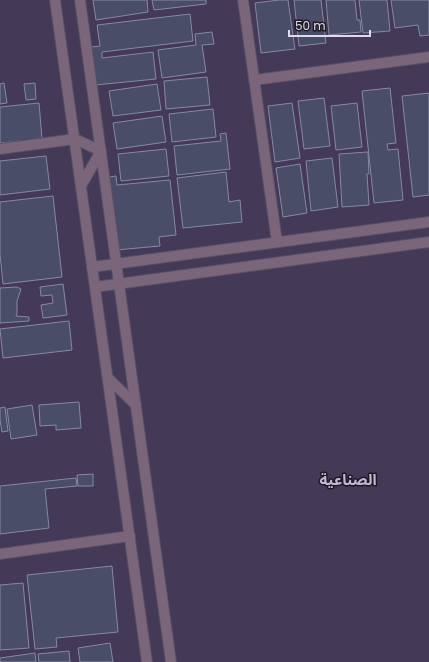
<svg xmlns="http://www.w3.org/2000/svg" width="429" height="662" font-family="Poppins,'Noto Sans Arabic',sans-serif">
<style>
.built{fill:#443957}
.building{fill:#4a4d67;stroke:#8589a5}
.lines{fill:none;stroke-linecap:round;stroke-linejoin:round}
.minor-casing{stroke:#574f65;stroke-width:12}
.minor{stroke:#7a657b;stroke-width:10}
.labels{text-anchor:middle;stroke-width:3;stroke-linejoin:round;paint-order:stroke}
.neighbourhood-label{font-size:15px;font-weight:bold;fill:#c2b8d5;stroke:#1e1a25}
</style>
<rect width="100%" height="100%" fill="#393048"/>
<!-- built -->
<rect class="built" x="0" y="0" width="429" height="662"/>
<!-- building -->
<g class="building">
<path d="M93 0H147L148 12 96 20Z"/>
<path d="M152 0H206V4L154 10Z"/>
<path d="M279 0H288L295 49 261 53 255 3Z"/>
<path d="M294 0H321L326 43 299 46Z"/>
<path d="M326 0H355L357 20H360L361 32 329 35Z"/>
<path d="M359 0H387L390 31 363 33Z"/>
<path d="M391 0H429V35L420 36 418 25 395 28Z"/>
<path d="M190 14 193 41 102 52V58L153 52 156 79 95 85 91 47 100 46 97 25Z"/>
<path d="M212 32 214 44 202 45 206 72 162 78 158 50 196 45 195 34Z"/>
<path d="M207 77 210 105 166 109 164 81Z"/>
<path d="M4 83 7 103 0 104V84Z"/>
<path d="M35 83 36 99 26 100 24 84Z"/>
<path d="M157 84 161 110 113 116 109 91Z"/>
<path d="M390 88 396 143 387 144 388 150 398 149 403 200 374 203 362 91Z"/>
<path d="M429 93V195L413 197 402 96Z"/>
<path d="M324 98 330 146 304 149 298 101Z"/>
<path d="M39 103 42 139 0 143V107Z"/>
<path d="M292 103 300 158 275 162 268 106Z"/>
<path d="M357 103 362 147 336 150 331 106Z"/>
<path d="M213 109 216 137 172 142 169 114Z"/>
<path d="M162 116 166 142 117 149 113 123Z"/>
<path d="M226 133 230 169 177 175 174 146 221 141 220 134Z"/>
<path d="M166 149 169 176 121 181 118 154Z"/>
<path d="M368 152 369 174H367L369 205 342 207 339 154Z"/>
<path d="M46 156 50 189 0 195V161Z"/>
<path d="M332 158 338 207 311 211 306 161Z"/>
<path d="M300 164 307 213 283 217 276 168Z"/>
<path d="M226 172 229 202 240 200 242 222 183 228 177 178Z"/>
<path d="M116 176 117 185 170 180 176 235 159 237 160 246 116 250 109 177Z"/>
<path d="M53 196 62 277 3 284 0 254V202Z"/>
<path d="M63 284 67 315 43 318 41 305 53 303 52 295 41 296 40 287Z"/>
<path d="M17 287 21 289 17 301V313L16 316 29 317V321L0 323V288Z"/>
<path d="M69 321 72 350 3 358 0 329Z"/>
<path d="M79 402 81 428 56 430V425L40 426 39 405Z"/>
<path d="M32 405 37 435 11 439 7 409Z"/>
<path d="M5 407 8 431 2 432 0 420V408Z"/>
<path d="M93 474V486H78L77 475Z"/>
<path d="M76 478 77 486 45 489 49 528 0 534V486Z"/>
<path d="M112 566 118 632 56 638 57 647 35 649 27 575Z"/>
<path d="M23 583 29 648 0 650V585Z"/>
<path d="M110 643 113 662H80L78 648Z"/>
<path d="M69 651 70 662H39L38 654Z"/>
<path d="M35 653 36 662H0V658Z"/>
</g>
<g class="lines">
<!-- minor casing -->
<g class="minor-casing">
<g id="minor">
<path d="M55 0 147 662"/>
<path d="M80 0 171 662"/>
<path d="M243 0 277 242"/>
<path d="M254 80 429 57"/>
<path d="M0 149 75 139 101 151 81 186"/>
<path d="M92 267 429 222"/>
<path d="M95 287 429 242"/>
<path d="M108 378 136 405"/>
<path d="M0 554 130 536"/>
</g>
</g>
<!-- minor -->
<use href="#minor" class="minor"/>
</g>
<g class="labels">
<!-- neighbourhood labels -->
<g class="neighbourhood-label">
<text x="348" y="485">الصناعية</text>
</g>
</g>
<!-- scale -->
<path d="M289 30v6h81v-6" fill="none" stroke="#e0dbea" stroke-width="2"/>
<text x="295" y="30" font-size="12" fill="#e0dbea" stroke="#1e1a25" stroke-width="3" paint-order="stroke">50 m</text>
</svg>
